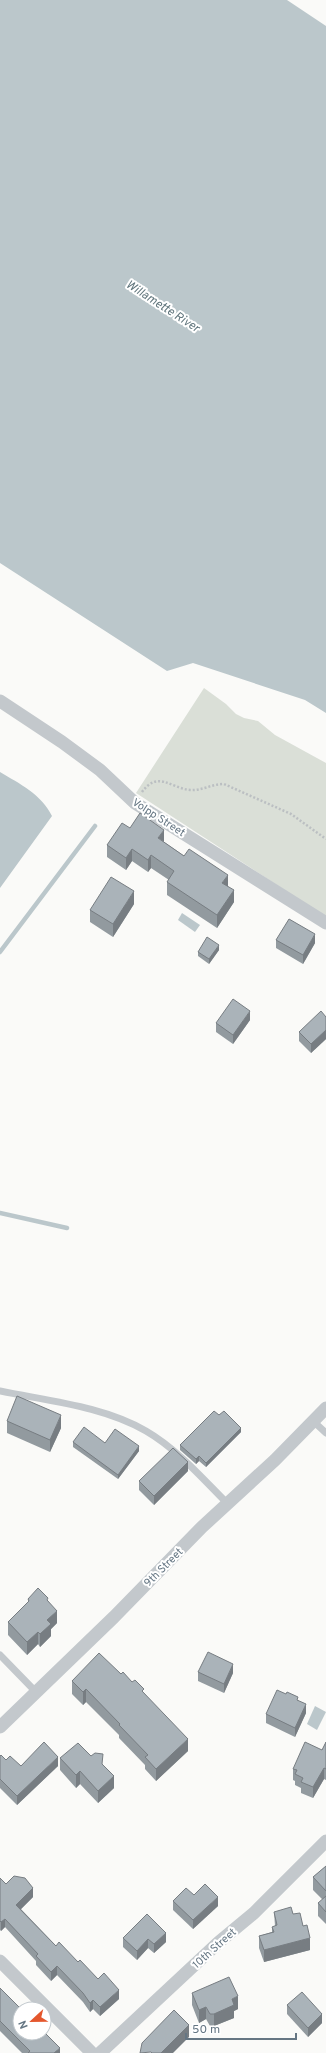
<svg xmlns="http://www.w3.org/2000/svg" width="326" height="2053" font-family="Overpass,sans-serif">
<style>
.green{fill:#dadfd7}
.water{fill:#bbc7cb}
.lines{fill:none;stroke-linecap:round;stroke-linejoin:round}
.stream{stroke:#bbc7cb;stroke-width:4.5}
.path{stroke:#bbbfc2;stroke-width:2.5;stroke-dasharray:2 2;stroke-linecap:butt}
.service{stroke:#c3c8cc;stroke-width:7}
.minor{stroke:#c3c8cc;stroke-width:13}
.wall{fill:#929a9f}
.shaded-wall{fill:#777d82}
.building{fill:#aab3b9;stroke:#777d82}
.labels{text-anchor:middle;stroke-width:4;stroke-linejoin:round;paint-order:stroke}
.street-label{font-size:11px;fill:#657683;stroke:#fff}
.water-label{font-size:12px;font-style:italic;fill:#60757c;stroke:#fff}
</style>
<rect width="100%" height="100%" fill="#fafaf8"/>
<!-- green -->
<path class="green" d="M204 688 226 704 236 714 244 718 258 721 275 735 326 763V917L136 793Z"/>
<!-- water -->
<g class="water">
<path d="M0 0H287L326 26V713L305 700 193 663 167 671 0 563Z"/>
<path d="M0 772C20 784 41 794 52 816L0 888Z"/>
<path d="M182 913 200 925 195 932 178 920Z"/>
<path d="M315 1706 326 1712 317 1730 307 1724Z"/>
</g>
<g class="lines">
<!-- stream -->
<g class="stream">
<path d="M0 952 95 826"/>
<path d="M0 1213 67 1228"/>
</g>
<!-- path -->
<path class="path" d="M142 792C158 770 170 788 190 790 201 791 212 784 224 784L291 814 326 839"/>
<!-- service -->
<g class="service">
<path d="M0 1391C48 1401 103 1406 146 1431 177 1449 202 1478 227 1503"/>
<path d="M313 1421 326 1433"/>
<path d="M0 1655 36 1692"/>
</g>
<!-- minor -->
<g class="minor">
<path d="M0 701 62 742 100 770 135 803 326 923"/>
<path d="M0 1727 114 1617 202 1527 275 1460 326 1408"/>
<path d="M0 1961 92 2053"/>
<path d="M100 2053 219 1942 254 1913 326 1841"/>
</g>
</g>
<!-- wall -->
<g class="wall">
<path d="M130 828 164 842 228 886 234 902 217 928 167 895V882L169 880 151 868 148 872 132 861 126 870 107 857V845Z"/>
<path d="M134 904 113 937 90 922V910Z"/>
<path d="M276 940 315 943 303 964 276 948Z"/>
<path d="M219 950 209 964 198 956V952Z"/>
<path d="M326 1017V1039L311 1053 299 1041V1032Z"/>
<path d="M250 1020 233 1044 216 1032V1023Z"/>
<path d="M219 1415 241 1432 206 1467 199 1461 196 1464 180 1450V1445Z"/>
<path d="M7 1421 61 1428 50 1452 7 1433Z"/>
<path d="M73 1442 105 1443 139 1451 118 1479 73 1447Z"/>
<path d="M188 1471 154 1505 139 1490V1481Z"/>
<path d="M28 1599 48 1601 57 1623 51 1629V1636L40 1647 38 1644 27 1655 8 1635V1622L28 1602Z"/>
<path d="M198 1672 233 1673 224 1693 198 1681Z"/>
<path d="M121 1674 132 1682 144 1693 188 1751 156 1781 145 1769V1765L119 1738V1735L86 1702 83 1705 72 1694V1681Z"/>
<path d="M298 1700 306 1713 295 1737 266 1723V1714Z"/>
<path d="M326 1742V1780L324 1779 313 1798 301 1793V1788L295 1785V1781L293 1780V1769L322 1750Z"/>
<path d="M0 1756 6 1760 21 1766H58L17 1805 0 1788Z"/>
<path d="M91 1756 103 1765 114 1788 98 1803 80 1784 76 1788 60 1770V1758Z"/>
<path d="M326 1866V1924L318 1916V1903L323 1900 313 1890V1877Z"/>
<path d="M0 1878 6 1884 33 1897 21 1909 56 1946 78 1962 98 1979 119 1999 100 2016 93 2009 90 2012 83 2002 57 1975 51 1981 36 1965V1961L5 1927 1 1931 0 1930Z"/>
<path d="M194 1895 218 1906 193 1929 173 1910V1901Z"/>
<path d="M274 1912 293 1914 303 1926 310 1950 264 1962 259 1948V1936L272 1932V1927L275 1926Z"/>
<path d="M166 1933V1942L154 1953 148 1948 137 1960 123 1947V1938Z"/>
<path d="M0 1988 60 2053H22L0 2031Z"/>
<path d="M192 1993 238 2009 234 2011V2018L214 2026H210L206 2019 199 2023 192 2005Z"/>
<path d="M287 2005 322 2023 308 2037 287 2014Z"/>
</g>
<!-- shaded-wall -->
<g class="shaded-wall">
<path d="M164 830V842L158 838Z"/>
<path d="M132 849V861L126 870V858Z"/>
<path d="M151 855V868L148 872V860Z"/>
<path d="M228 875V887L222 883Z"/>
<path d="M234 890V902L217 928V915Z"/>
<path d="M134 891V904L113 937V924Z"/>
<path d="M315 934V943L303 964V955Z"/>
<path d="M219 945V950L209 964V959Z"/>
<path d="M250 1011V1020L233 1044V1035Z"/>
<path d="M326 1030V1039L311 1053V1044Z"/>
<path d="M61 1415V1428L50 1452V1440Z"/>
<path d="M241 1428V1432L206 1467V1463Z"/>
<path d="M139 1446V1451L118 1479V1475Z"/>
<path d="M199 1456V1461L196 1464V1459Z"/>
<path d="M188 1462V1471L154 1505V1496Z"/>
<path d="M57 1611V1623L51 1629V1636L40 1647V1634L47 1620Z"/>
<path d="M38 1632V1644L27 1655V1642Z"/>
<path d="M233 1664V1673L224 1693V1684Z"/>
<path d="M86 1689V1702L83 1705V1692Z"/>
<path d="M306 1704V1713L295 1737V1728Z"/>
<path d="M188 1739V1751L156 1781V1769Z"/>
<path d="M58 1757V1766L17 1805V1796Z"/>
<path d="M324 1768V1779L313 1798V1787Z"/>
<path d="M80 1771V1784L76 1788V1775Z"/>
<path d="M114 1776V1788L98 1803V1791Z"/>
<path d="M33 1888V1897L16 1914V1905Z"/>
<path d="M218 1897V1906L193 1929V1920Z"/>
<path d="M5 1919V1927L1 1931V1922Z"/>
<path d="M166 1933V1942L154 1953V1944Z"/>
<path d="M310 1938V1950L264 1962V1950Z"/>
<path d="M148 1939V1948L137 1960V1951Z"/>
<path d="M57 1966V1975L51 1981V1972Z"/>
<path d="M119 1990V1999L100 2016V2007Z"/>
<path d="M238 1996V2009L234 2011V2018L214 2026V2014L232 1999Z"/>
<path d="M93 2000V2009L90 2012V2003Z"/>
<path d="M206 2007V2019L199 2023V2010Z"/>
<path d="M322 2014V2023L308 2037V2028Z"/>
<path d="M189 2025V2037L173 2053H161Z"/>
<path d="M60 2048V2053H54Z"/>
</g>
<!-- building -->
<g class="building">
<path d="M140 813 164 830 158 838 184 856 189 849 228 875 222 883 234 890 217 915 167 882 174 871 151 855 148 860 132 849 126 858 107 845 122 823 130 828Z"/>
<path d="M111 877 134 891 113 924 90 910Z"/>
<path d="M289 919 315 934 303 955 276 940Z"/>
<path d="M207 937 219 945 209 959 198 952Z"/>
<path d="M233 999 250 1011 233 1035 216 1023Z"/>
<path d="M321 1011 326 1017V1030L311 1044 299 1032Z"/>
<path d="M17 1396 61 1415 50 1440 7 1421Z"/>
<path d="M214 1411 219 1415 224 1411 241 1428 206 1463 199 1456 196 1459 180 1445Z"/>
<path d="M84 1427 105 1443 115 1429 139 1446 118 1475 73 1442Z"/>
<path d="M173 1448 188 1462 154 1496 139 1481Z"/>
<path d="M38 1588 48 1598 47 1600 57 1611 47 1620 51 1624 40 1634 38 1632 27 1642 8 1622 29 1601 28 1599Z"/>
<path d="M208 1652 233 1664 224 1684 198 1672Z"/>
<path d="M99 1653 121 1674 123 1672 132 1682 135 1680 144 1689 142 1691 188 1739 156 1769 145 1757 148 1755 119 1725 120 1724 86 1689 83 1692 72 1681Z"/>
<path d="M277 1690 286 1694 287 1692 298 1697 297 1700 306 1704 295 1728 266 1714Z"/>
<path d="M44 1742 58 1757 17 1796 0 1779V1756L1 1755 6 1760 10 1756 21 1766Z"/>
<path d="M305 1742 322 1750 326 1742V1769L324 1768 313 1787 301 1782 303 1778 295 1774 297 1770 293 1769Z"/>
<path d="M78 1743 91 1756 95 1753 103 1754 102 1764 114 1776 98 1791 80 1771 76 1775 60 1758Z"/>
<path d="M326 1866V1891L313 1877Z"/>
<path d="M14 1876 25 1878 33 1888 16 1905 56 1946 59 1942 78 1962 80 1960 98 1979 104 1973 119 1990 100 2007 93 2000 90 2003 83 1993 57 1966 51 1972 36 1956 38 1954 5 1919 1 1922 0 1921V1878L6 1884Z"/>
<path d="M205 1884 218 1897 193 1920 173 1901 186 1888 194 1895Z"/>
<path d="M326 1896V1912L318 1903Z"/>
<path d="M291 1907 293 1914 300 1913 303 1926 307 1925 310 1938 264 1950 259 1936 274 1932 272 1927 277 1925 274 1912Z"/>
<path d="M147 1914 166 1933 154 1944 148 1939 137 1951 123 1938Z"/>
<path d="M229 1977 238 1996 232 1999 234 2005 214 2014H210L206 2007 199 2010 192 1993Z"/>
<path d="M0 1988 21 2009H20V2033H44V2032L60 2048 54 2053H28L30 2051 0 2021Z"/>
<path d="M302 1992 322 2014 308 2028 287 2005Z"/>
<path d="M174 2010 189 2025 161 2053H152L151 2052 140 2053 142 2043Z"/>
</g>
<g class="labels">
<!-- street labels -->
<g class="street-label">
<text transform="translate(159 817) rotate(33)" y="4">Volpp Street</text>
<text transform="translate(163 1567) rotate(-45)" y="4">9th Street</text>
<text transform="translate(214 1948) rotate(-42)" y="4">10th Street</text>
</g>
<!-- water labels -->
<g class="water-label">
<text transform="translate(163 306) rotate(33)" y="4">Willamette River</text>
</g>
</g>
<!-- north arrow -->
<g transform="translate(32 2021) rotate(248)"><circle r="19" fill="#ffffff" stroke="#c1c8cd"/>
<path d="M0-3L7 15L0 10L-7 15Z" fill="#e4572e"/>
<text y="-6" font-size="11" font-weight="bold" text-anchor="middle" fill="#657683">N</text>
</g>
<!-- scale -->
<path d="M186 2033v6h110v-6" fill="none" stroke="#657683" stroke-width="2"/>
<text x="192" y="2033" font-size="12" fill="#657683" stroke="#ffffff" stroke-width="3" paint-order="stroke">50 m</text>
</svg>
